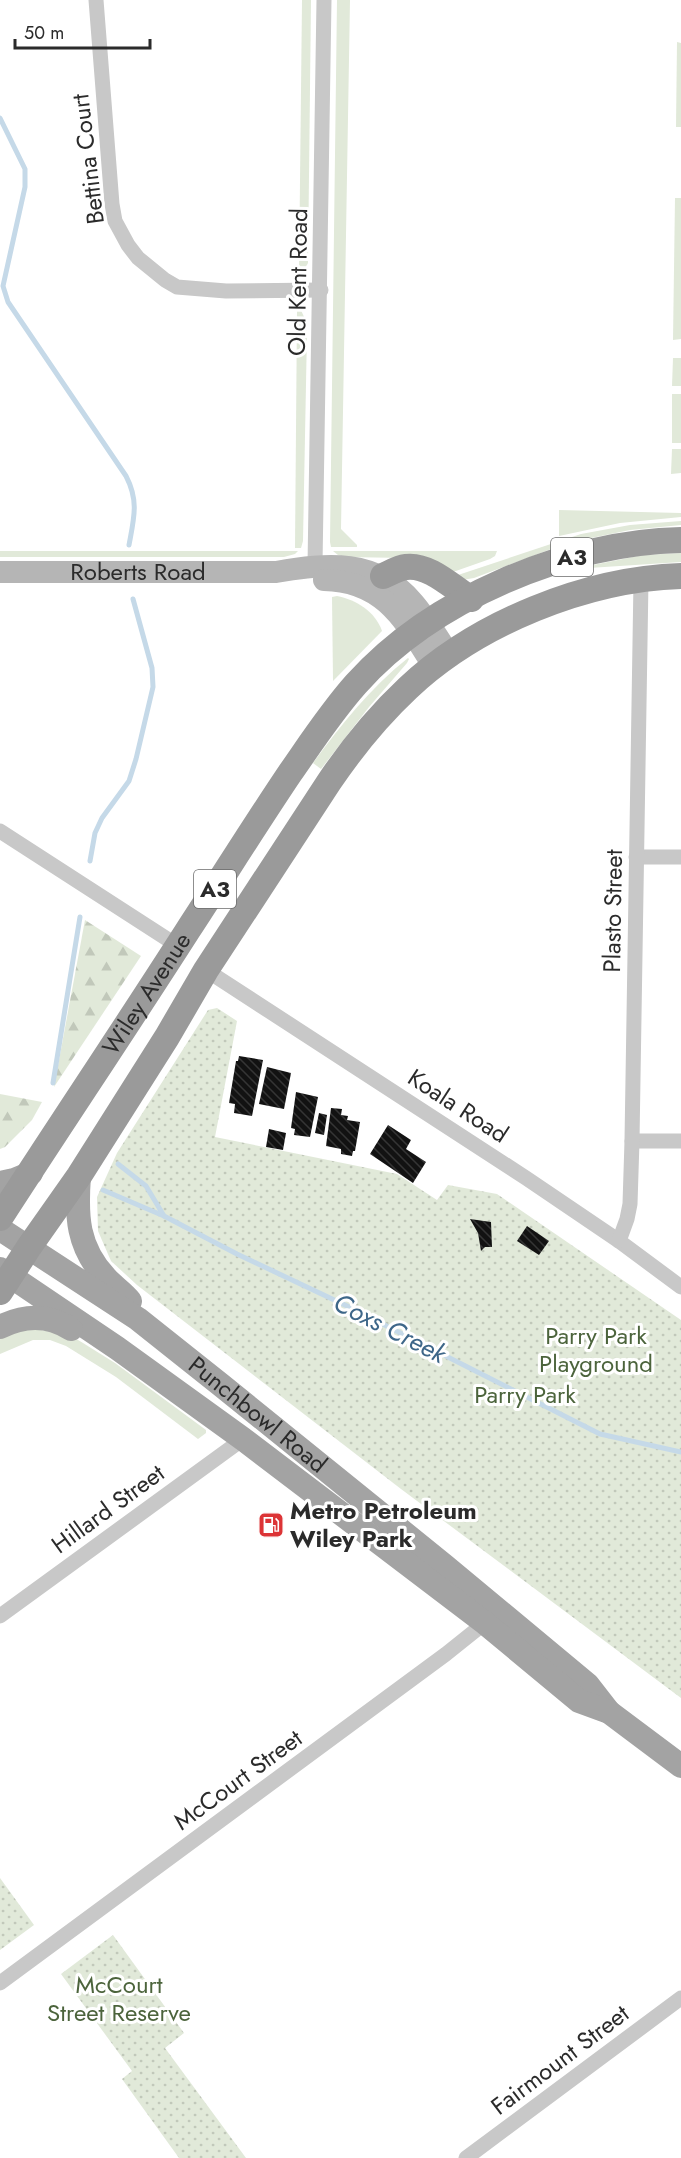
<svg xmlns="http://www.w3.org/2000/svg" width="681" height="2158" font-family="Jost,sans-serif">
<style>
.grass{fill:#e1e9d9}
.forest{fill:url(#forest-firs)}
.park{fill:url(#park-dots)}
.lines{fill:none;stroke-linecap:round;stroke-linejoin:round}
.stream{stroke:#c5d9e8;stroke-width:5}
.building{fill:url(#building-back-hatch)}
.minor{stroke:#c8c8c8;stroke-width:15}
.secondary{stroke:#b5b5b5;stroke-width:22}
.primary{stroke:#a3a3a3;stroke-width:24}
.trunk{stroke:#9a9a9a;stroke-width:26}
.labels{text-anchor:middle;stroke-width:6;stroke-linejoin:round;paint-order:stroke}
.shield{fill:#fff;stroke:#6b6b6b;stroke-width:1.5}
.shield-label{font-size:22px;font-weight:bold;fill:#2b2b2b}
.street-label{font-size:24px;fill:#2b2b2b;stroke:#fff}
.park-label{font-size:24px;fill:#4c643c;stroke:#fff}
.poi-label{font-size:24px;font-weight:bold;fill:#2b2b2b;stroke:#fff;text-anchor:start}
.water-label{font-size:26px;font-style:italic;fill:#3e6789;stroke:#fff}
</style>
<defs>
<pattern id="forest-firs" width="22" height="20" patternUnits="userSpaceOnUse" patternTransform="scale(1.5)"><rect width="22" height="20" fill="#e1e9d9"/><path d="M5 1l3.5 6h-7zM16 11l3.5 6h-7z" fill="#c1c8ba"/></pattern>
<pattern id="park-dots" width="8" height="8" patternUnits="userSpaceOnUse" patternTransform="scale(1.5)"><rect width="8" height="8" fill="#e1e9d9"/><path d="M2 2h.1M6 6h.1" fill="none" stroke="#c1c8ba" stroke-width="1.8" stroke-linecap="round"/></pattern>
<pattern id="building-back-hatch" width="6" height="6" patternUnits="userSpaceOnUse" patternTransform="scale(1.5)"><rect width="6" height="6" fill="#121212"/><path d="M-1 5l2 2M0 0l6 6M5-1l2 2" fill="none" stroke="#353535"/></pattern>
</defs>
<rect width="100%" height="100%" fill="#fff"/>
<!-- grass -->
<g class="grass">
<path d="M302 0H311L308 263 301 275 299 272Z"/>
<path d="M337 0H350L341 529 357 545V547H331L330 542Z"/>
<path d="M677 42 681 43V127H676Z"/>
<path d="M675 198H681V339L673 340Z"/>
<path d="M300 308 305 319 307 332 303 541 301 548H295L297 311Z"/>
<path d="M673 358H681V386H672Z"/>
<rect x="672" y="394" width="9" height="49"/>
<path d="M672 449H681V473L671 474Z"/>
<path d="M559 510 681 513V517L620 523 559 536Z"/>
<path d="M681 521V525L630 530 567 543 474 578 462 580 458 575 581 534 630 525Z"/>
<path d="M0 551H298L295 554 284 557H0Z"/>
<path d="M333 551H497L495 556 490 559 453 572 405 558 345 557 338 555Z"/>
<path d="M681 553V562L589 568 588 566 643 555Z"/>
<path d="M337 596C356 600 375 611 382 631L333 681 332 597Z"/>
<path d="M408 658 409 659 407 663 369 707 321 769 313 763C341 725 370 688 408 658Z"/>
<path d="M24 1326 73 1337 83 1343 115 1363 206 1430V1433L198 1439 116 1377 66 1346 50 1340H33L0 1354V1335Z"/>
</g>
<!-- forest -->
<g class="forest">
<path d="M85 920 141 956 54 1087Z"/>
<path d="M0 1094 42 1102 32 1120 5 1147 0 1149Z"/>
</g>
<!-- park -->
<g class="park">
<path d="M217 1008 237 1021 215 1137 397 1174 437 1200 448 1185 497 1194 681 1320V1698L401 1489 137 1285 111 1261 98 1231 97 1197 117 1153 208 1010Z"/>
<path d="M0 1878 34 1925 0 1950Z"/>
<path d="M113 1935 184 2033 165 2048 246 2158H179L122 2079 132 2071 61 1974Z"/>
</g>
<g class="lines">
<!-- stream -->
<g class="stream">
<path d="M0 118 25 169V187L3 286 8 302 126 476C139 501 134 518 129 545"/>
<path d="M90 861 95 833 102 818 129 781 136 759 153 687 152 668 133 599"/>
<path d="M53 1083 80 917"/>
<path d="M118 1164 146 1186 164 1216"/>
<path d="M103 1190 164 1216 237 1254 347 1306 600 1434 681 1452"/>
</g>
</g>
<!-- building -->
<g class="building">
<path d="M239 1056 263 1060 252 1116 234 1113 235 1104 229 1103 236 1061H238Z"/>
<path d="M267 1067 291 1073 284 1109 259 1104Z"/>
<path d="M296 1092 318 1097 310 1137 294 1135 295 1129 291 1128Z"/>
<path d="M331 1108 342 1109 341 1115 348 1116 347 1120 360 1122 355 1151H353L352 1156 341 1154V1149L326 1146Z"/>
<path d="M319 1113 327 1115 324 1135 315 1133Z"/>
<path d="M388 1125 411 1140 406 1149 426 1162 413 1183 370 1154Z"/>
<path d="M269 1129 286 1133 283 1150 266 1147Z"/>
<path d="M470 1219 491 1222 492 1247H485L481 1251 478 1233Z"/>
<path d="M527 1226 549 1241 539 1255 517 1241Z"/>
</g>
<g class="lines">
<!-- minor -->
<g class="minor">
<path d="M96 0 112 204 115 221 128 245 138 258 165 280 177 287 226 291 321 290"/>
<path d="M315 565 324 0"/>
<path d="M0 831 178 946"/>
<path d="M636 857H681"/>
<path d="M206 970 526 1178 619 1241 681 1287"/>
<path d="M632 1141H681"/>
<path d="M619 1241 627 1219 630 1204 632 1141 641 580"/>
<path d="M0 1616 243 1439"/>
<path d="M0 1983 446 1654 491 1618"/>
<path d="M466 2158 681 1998"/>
</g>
<!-- secondary -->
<g class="secondary">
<path id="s1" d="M0 572H276C327 563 376 558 413 602 427 618 438 638 450 656"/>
<path d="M324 580C385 581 405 622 434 667"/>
</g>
<!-- primary -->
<g class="primary">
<path d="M79 1176C76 1216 77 1247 106 1278 113 1286 123 1292 130 1301"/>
<path d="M0 1183 14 1180 31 1173"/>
<path id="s2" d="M0 1229 138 1319 221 1385 445 1566 588 1685 609 1712"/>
<path d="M0 1269 117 1348 243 1439 485 1623 579 1701 609 1712 681 1766"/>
<path d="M0 1327C24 1315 48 1314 71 1329"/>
</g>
<!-- trunk -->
<g class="trunk">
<path d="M383 576C390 573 398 568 406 567 429 564 452 587 471 599"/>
<path id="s3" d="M0 1218C62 1122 126 1027 188 930 222 878 255 825 290 773 311 743 331 712 356 684 432 599 567 542 681 540"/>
<path d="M0 1292 29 1247 79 1176 167 1037 206 970 329 782C352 748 378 716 408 688 477 623 586 579 681 576"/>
</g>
</g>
<!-- icons -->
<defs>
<g id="fuel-square" transform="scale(1.35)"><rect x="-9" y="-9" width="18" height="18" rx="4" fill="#dc3436" stroke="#fff"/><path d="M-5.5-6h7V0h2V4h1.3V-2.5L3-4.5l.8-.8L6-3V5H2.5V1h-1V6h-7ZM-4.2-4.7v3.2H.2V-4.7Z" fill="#fff"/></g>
</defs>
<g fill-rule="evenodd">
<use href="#fuel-square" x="271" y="1525"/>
</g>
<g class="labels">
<!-- shield labels -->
<g class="shield">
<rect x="551" y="538" width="42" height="38" rx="4.5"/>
<rect x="194" y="870" width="42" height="38" rx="4.5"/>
</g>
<g class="shield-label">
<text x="572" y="565">A3</text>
<text x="215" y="897">A3</text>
</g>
<!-- street labels -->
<g class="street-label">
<text transform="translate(88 159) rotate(-97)" y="8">Bettina Court</text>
<text transform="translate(298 282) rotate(-89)" y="8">Old Kent Road</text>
<text dy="8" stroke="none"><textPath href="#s1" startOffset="138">Roberts Road</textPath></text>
<text transform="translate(613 911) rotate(-89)" y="8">Plasto Street</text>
<text dy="8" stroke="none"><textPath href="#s3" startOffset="268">Wiley Avenue</textPath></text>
<text transform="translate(458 1106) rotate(33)" y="8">Koala Road</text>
<text dy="8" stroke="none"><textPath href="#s2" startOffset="318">Punchbowl Road</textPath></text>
<text transform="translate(108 1509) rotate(-36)" y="8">Hillard Street</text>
<text transform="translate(238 1780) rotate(-36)" y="8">McCourt Street</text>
<text transform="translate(560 2060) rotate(-37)" y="8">Fairmount Street</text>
</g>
<!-- park labels -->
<g class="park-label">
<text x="596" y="1344">Parry Park<tspan x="596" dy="28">Playground</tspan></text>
<text x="525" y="1403">Parry Park</text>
<text x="119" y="1993">McCourt<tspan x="119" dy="28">Street Reserve</tspan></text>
</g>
<!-- poi labels -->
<g class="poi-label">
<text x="290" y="1519">Metro Petroleum<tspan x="290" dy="28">Wiley Park</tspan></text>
</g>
<!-- water labels -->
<g class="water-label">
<text transform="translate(390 1328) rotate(27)" y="9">Coxs Creek</text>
</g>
</g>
<!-- scale -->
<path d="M15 39v9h135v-9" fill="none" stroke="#2b2b2b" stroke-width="3"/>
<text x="24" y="39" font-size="18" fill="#2b2b2b" stroke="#ffffff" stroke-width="4.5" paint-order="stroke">50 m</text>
</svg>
